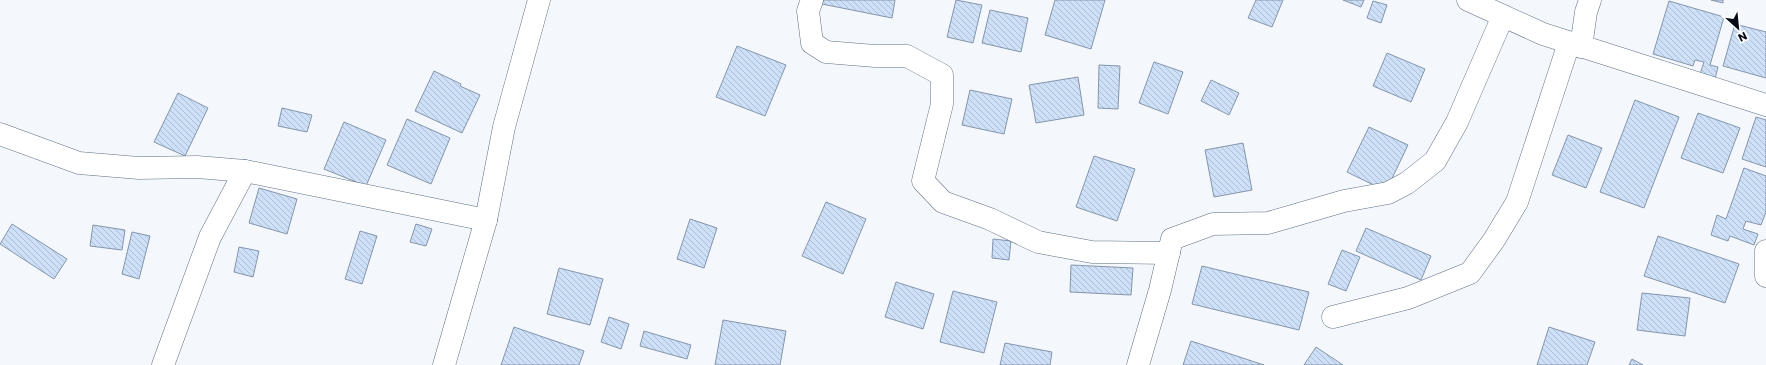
<svg xmlns="http://www.w3.org/2000/svg" width="1766" height="365" font-family="Poppins,sans-serif">
<style>
.building{fill:url(#building-back-hatch);stroke:#8495ab}
.lines{fill:none;stroke-linecap:round;stroke-linejoin:round}
.street-casing{stroke:#607084;stroke-width:23}
.street{stroke:#fff;stroke-width:22}
</style>
<defs>
<pattern id="building-back-hatch" width="6" height="6" patternUnits="userSpaceOnUse"><rect width="6" height="6" fill="#cde0f7"/><path d="M-1 5l2 2M0 0l6 6M5-1l2 2" fill="none" stroke="#afbfd3"/></pattern>
</defs>
<rect width="100%" height="100%" fill="#f4f8fd"/>
<!-- building -->
<g class="building">
<path d="M823 0H895L892 18 822 4Z"/>
<path d="M956 0 982 5 973 43 947 37Z"/>
<path d="M1055 0H1105L1091 49 1045 35Z"/>
<path d="M1256 0H1283L1272 27 1248 18Z"/>
<path d="M1343 0H1364L1361 7Z"/>
<path d="M1711 0H1723V3Z"/>
<path d="M1373 1 1387 5 1381 23 1367 18Z"/>
<path d="M1669 1 1724 17 1710 65 1718 67 1714 83 1699 77 1704 62 1695 60 1693 66 1653 54Z"/>
<path d="M990 10 1028 18 1021 52 982 43Z"/>
<path d="M1735 24 1766 32V78L1723 66Z"/>
<path d="M737 46 786 65 765 116 716 97Z"/>
<path d="M1387 53 1425 69 1411 102 1373 86Z"/>
<path d="M1154 62 1183 72 1168 114 1139 103Z"/>
<path d="M1099 65 1120 66 1118 109 1098 108Z"/>
<path d="M434 71 461 84 460 86 480 95 462 133 415 111Z"/>
<path d="M1078 77 1084 115 1036 123 1029 85Z"/>
<path d="M1211 80 1239 93 1229 115 1201 101Z"/>
<path d="M970 90 1012 99 1004 134 962 125Z"/>
<path d="M178 93 208 108 185 156 154 142Z"/>
<path d="M1635 100 1679 117 1644 208 1600 192Z"/>
<path d="M282 108 312 115 307 132 278 126Z"/>
<path d="M1698 113 1740 128 1723 173 1681 158Z"/>
<path d="M1756 117 1766 120V167L1742 159Z"/>
<path d="M407 119 450 138 431 184 387 165Z"/>
<path d="M344 122 386 140 366 186 324 169Z"/>
<path d="M1369 127 1408 145 1386 191 1347 172Z"/>
<path d="M1568 135 1602 148 1586 188 1552 175Z"/>
<path d="M1243 143 1252 190 1214 197 1205 150Z"/>
<path d="M1094 156 1135 169 1117 221 1076 207Z"/>
<path d="M1744 168 1766 176V212L1761 225 1746 221 1743 229 1758 234 1754 245 1730 236 1728 241 1711 235 1717 215 1726 219Z"/>
<path d="M259 188 297 199 287 234 249 223Z"/>
<path d="M826 202 866 219 843 274 802 256Z"/>
<path d="M690 219 717 228 704 268 677 259Z"/>
<path d="M12 224 67 259 54 279 0 244Z"/>
<path d="M416 224 432 229 426 246 410 242Z"/>
<path d="M93 225 125 230 122 250 90 246Z"/>
<path d="M1366 228 1431 256 1421 280 1356 251Z"/>
<path d="M360 231 377 236 362 284 345 279Z"/>
<path d="M132 232 150 236 139 279 122 274Z"/>
<path d="M1658 236 1739 264 1725 303 1644 276Z"/>
<path d="M993 239 1011 241 1009 260 992 258Z"/>
<path d="M239 247 259 251 253 277 234 272Z"/>
<path d="M1342 250 1360 257 1346 291 1328 284Z"/>
<path d="M1071 265 1133 268 1131 295 1070 292Z"/>
<path d="M1202 266 1309 292 1299 330 1192 304Z"/>
<path d="M559 268 603 279 590 325 547 314Z"/>
<path d="M896 282 934 294 923 329 885 317Z"/>
<path d="M953 291 997 302 984 353 940 342Z"/>
<path d="M1642 293 1690 298 1685 336 1637 330Z"/>
<path d="M609 317 629 324 621 349 601 342Z"/>
<path d="M723 320 786 331 780 365H715Z"/>
<path d="M514 327 584 351 579 365H501Z"/>
<path d="M1549 327 1595 342 1587 365H1537Z"/>
<path d="M644 331 691 345 687 359 640 346Z"/>
<path d="M1191 341 1264 365H1183Z"/>
<path d="M1005 343 1052 352 1050 365H1000Z"/>
<path d="M1316 347 1343 365H1304Z"/>
<path d="M1632 359 1643 365H1629Z"/>
</g>
<g class="lines">
<!-- street casing -->
<g class="street-casing">
<g id="street">
<path d="M812 0 808 11 812 43 826 52 875 56H907L942 75V104L923 181 943 202 990 219 1038 242 1092 252 1169 253"/>
<path d="M1468 0 1543 34 1766 105"/>
<path d="M1581 47 1586 12 1590 0"/>
<path d="M0 134 79 163 139 168 197 167 245 171"/>
<path d="M1766 251V276"/>
<path d="M1333 317 1408 298 1470 273 1494 240 1517 202 1569 43"/>
<path d="M163 365 210 237 245 171 486 220"/>
<path d="M444 365 486 220 504 127 539 0"/>
<path d="M1138 365 1160 290 1172 239 1213 224 1268 223 1344 201 1388 193 1407 183 1435 161 1457 122 1503 16"/>
</g>
</g>
<!-- street -->
<use href="#street" class="street"/>
</g>
<!-- north arrow -->
<g transform="translate(1738 28) rotate(153)" stroke="#ffffff" stroke-width="3" paint-order="stroke">
<path d="M0-3L7 15L0 10L-7 15Z" fill="#070c14"/>
<text y="-6" font-size="11" font-weight="bold" text-anchor="middle" fill="#070c14">N</text>
</g>
</svg>
